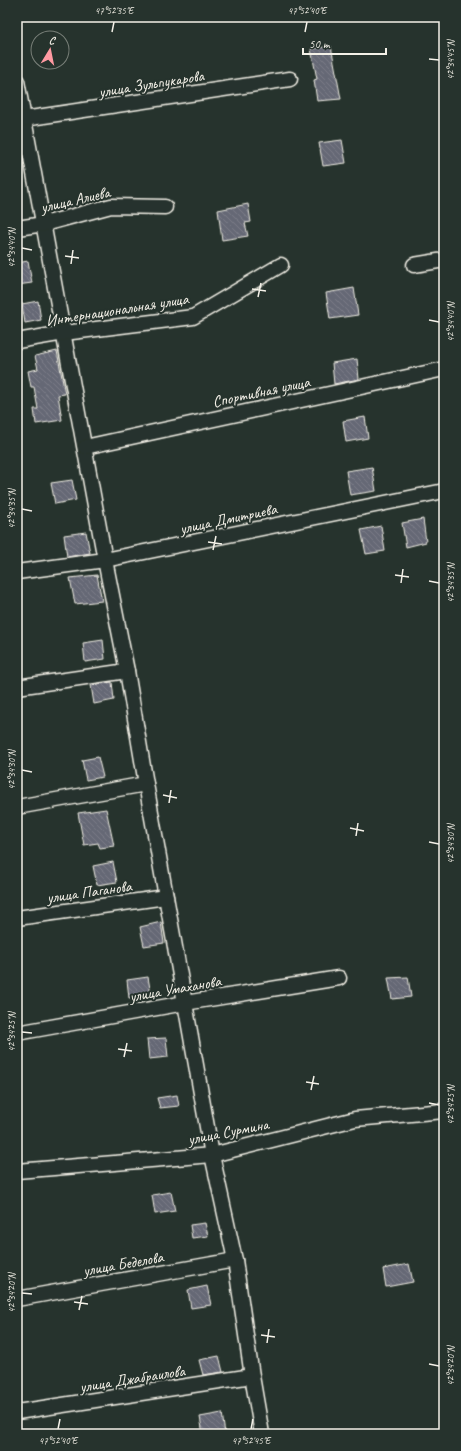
<svg xmlns="http://www.w3.org/2000/svg" width="461" height="1451" font-family="Caveat,sans-serif">
<style>
.building{fill:url(#building-back-hatch);stroke:#f4f1e8}
.lines{fill:none;stroke-linecap:round;stroke-linejoin:round}
.minor-casing{stroke:#f4f1e8;stroke-width:17}
.minor{stroke:#26332d;stroke-width:14}
.ticks{fill:none;stroke:#f4f1e8;stroke-width:1.5}
.labels{text-anchor:middle;stroke-width:4;stroke-linejoin:round;paint-order:stroke}
.street-label{font-size:16px;fill:#f4f1e8;stroke:#26332d}
.neatline{fill:none;stroke:#f4f1e8;stroke-width:1.5}
.ticks-label{font-size:10px;text-anchor:middle;fill:#f4f1e8}
</style>
<defs>
<pattern id="building-back-hatch" width="6" height="6" patternUnits="userSpaceOnUse"><rect width="6" height="6" fill="#656875"/><path d="M-1 5l2 2M0 0l6 6M5-1l2 2" fill="none" stroke="#7c7e89"/></pattern>
</defs>
<rect width="100%" height="100%" fill="#26332d"/>
<filter id="ink" filterUnits="userSpaceOnUse"><feTurbulence type="fractalNoise" baseFrequency=".025" numOctaves="2"/><feDisplacementMap in="SourceGraphic" scale="8" xChannelSelector="R" yChannelSelector="G"/><feConvolveMatrix kernelMatrix="1 2 1 2 8 2 1 2 1" color-interpolation-filters="sRGB"/></filter>
<g filter="url(#ink)">
<!-- building -->
<g class="building">
<path d="M331 46 341 99 317 101 314 80 317 79 311 49Z"/>
<path d="M342 140 346 163 323 166 319 143Z"/>
<path d="M248 204 251 222 245 223 248 236 222 240 218 210Z"/>
<path d="M28 261 32 283 17 285V263Z"/>
<path d="M354 288 358 315 330 319 326 293Z"/>
<path d="M38 301 41 320 25 323 22 304Z"/>
<path d="M57 351 65 394 58 395 62 420 36 424 34 409H38L34 387H31L28 371 38 369 35 356Z"/>
<path d="M357 359 359 379 334 384 332 363Z"/>
<path d="M365 417 368 438 346 442 343 421Z"/>
<path d="M372 467 376 491 350 495 346 471Z"/>
<path d="M72 480 76 500 55 504 51 483Z"/>
<path d="M423 519 426 542 406 547 402 523Z"/>
<path d="M381 526 385 551 366 554 361 530Z"/>
<path d="M86 532 90 553 67 557 64 535Z"/>
<path d="M97 575 102 601 75 604 70 578Z"/>
<path d="M103 640 105 659 85 662 83 643Z"/>
<path d="M112 682 114 700 94 704 91 685Z"/>
<path d="M98 757 103 777 86 780 82 760Z"/>
<path d="M106 809 114 846 100 848 98 843 84 845 78 813Z"/>
<path d="M113 862 117 882 97 885 93 866Z"/>
<path d="M161 922 164 943 144 946 140 927Z"/>
<path d="M148 977 151 995 129 998 127 980Z"/>
<path d="M408 977 411 997 392 999 388 978Z"/>
<path d="M166 1038 168 1057 149 1059 147 1039Z"/>
<path d="M177 1095 179 1106 160 1108 157 1098Z"/>
<path d="M171 1192 175 1211 155 1214 152 1195Z"/>
<path d="M205 1223 208 1236 192 1238 190 1225Z"/>
<path d="M409 1264 413 1282 386 1287 383 1269Z"/>
<path d="M207 1286 211 1305 191 1308 188 1290Z"/>
<path d="M219 1356 223 1372 203 1375 199 1360Z"/>
<path d="M222 1413 225 1434H203L200 1417Z"/>
</g>
<g class="lines">
<!-- minor casing -->
<g class="minor-casing">
<g id="minor">
<path d="M17 81 105 560 127 671 146 784 212 1155 235 1260 252 1376 262 1434"/>
<path d="M17 120 290 79"/>
<path d="M17 228 44 224 111 206 165 207"/>
<path d="M414 265 444 260"/>
<path d="M17 341 64 333 193 317 281 265"/>
<path d="M85 447 444 369"/>
<path d="M17 572 105 560 444 491"/>
<path d="M17 687 127 671"/>
<path d="M17 807 146 784"/>
<path d="M17 918 166 897"/>
<path d="M17 1033 185 1003 339 978"/>
<path d="M17 1171 212 1155 355 1119 444 1111"/>
<path d="M17 1299 235 1260"/>
<path d="M17 1412 252 1376"/>
</g>
</g>
<!-- minor -->
<use href="#minor" class="minor"/>
</g>
</g>
<!-- ticks -->
<path class="ticks" d="M112 32 114 22M305 32 307 22M429 59 439 60M22 248 32 250M65 256 79 258M71 264 73 250M252 289 266 291M258 297 261 283M429 320 439 322M22 509 32 511M208 542 222 544M213 550 216 536M395 575 409 577M429 581 439 583M401 583 403 569M22 770 32 772M163 795 177 798M169 803 171 790M350 828 364 831M356 836 358 823M429 842 439 844M22 1032 32 1033M118 1049 132 1051M124 1057 127 1043M306 1082 319 1084M311 1090 314 1076M429 1103 439 1105M22 1293 32 1294M74 1302 88 1304M79 1310 82 1296M261 1335 275 1337M267 1343 269 1329M429 1364 439 1366M58 1429 60 1419M251 1429 253 1419"/>
<g class="labels">
<!-- street labels -->
<g class="street-label">
<text transform="translate(151 83) rotate(-9)" y="6">улица Зульпукарова</text>
<text transform="translate(75 199) rotate(-13)" y="6">улица Алиева</text>
<text transform="translate(117 309) rotate(-9)" y="6">Интернациональная улица</text>
<text transform="translate(261 391) rotate(-12)" y="6">Спортивная улица</text>
<text transform="translate(228 518) rotate(-12)" y="6">улица Дмитриева</text>
<text transform="translate(89 891) rotate(-8)" y="6">улица Паганова</text>
<text transform="translate(175 988) rotate(-10)" y="6">улица Умаханова</text>
<text transform="translate(228 1131) rotate(-11)" y="6">улица Сурмина</text>
<text transform="translate(123 1263) rotate(-10)" y="6">улица Беделова</text>
<text transform="translate(132 1378) rotate(-9)" y="6">улица Джабраилова</text>
</g>
</g>
<!-- margin -->
<rect width="461" height="1451" fill="none" stroke="#26332d" stroke-width="44"/>
<!-- north arrow -->
<g transform="translate(50 50) rotate(10)"><circle r="19" fill="#26332d" stroke="#787f78"/>
<path d="M0-3L7 15L0 10L-7 15Z" fill="#ff9aa2"/>
<text y="-6" font-size="11" font-weight="bold" text-anchor="middle" fill="#f4f1e8">С</text>
</g>
<!-- scale -->
<path d="M303 48v6h83v-6" fill="none" stroke="#f4f1e8" stroke-width="2"/>
<text x="309" y="48" font-size="12" fill="#f4f1e8" stroke="#26332d" stroke-width="3" paint-order="stroke">50 m</text>
<rect x="22" y="22" width="417" height="1407" class="neatline"/>
<g class="ticks-label">
<text x="114" y="14">47°52'35"E</text>
<text x="307" y="14">47°52'40"E</text>
<text transform="translate(450 60) rotate(-90)" y="4">42°34'45"N</text>
<text transform="translate(11 248) rotate(-90)" y="4">42°34'40"N</text>
<text transform="translate(450 322) rotate(-90)" y="4">42°34'40"N</text>
<text transform="translate(11 509) rotate(-90)" y="4">42°34'35"N</text>
<text transform="translate(450 583) rotate(-90)" y="4">42°34'35"N</text>
<text transform="translate(11 770) rotate(-90)" y="4">42°34'30"N</text>
<text transform="translate(450 844) rotate(-90)" y="4">42°34'30"N</text>
<text transform="translate(11 1032) rotate(-90)" y="4">42°34'25"N</text>
<text transform="translate(450 1105) rotate(-90)" y="4">42°34'25"N</text>
<text transform="translate(11 1293) rotate(-90)" y="4">42°34'20"N</text>
<text transform="translate(450 1366) rotate(-90)" y="4">42°34'20"N</text>
<text x="58" y="1444">47°52'40"E</text>
<text x="251" y="1444">47°52'45"E</text>
</g>
</svg>
